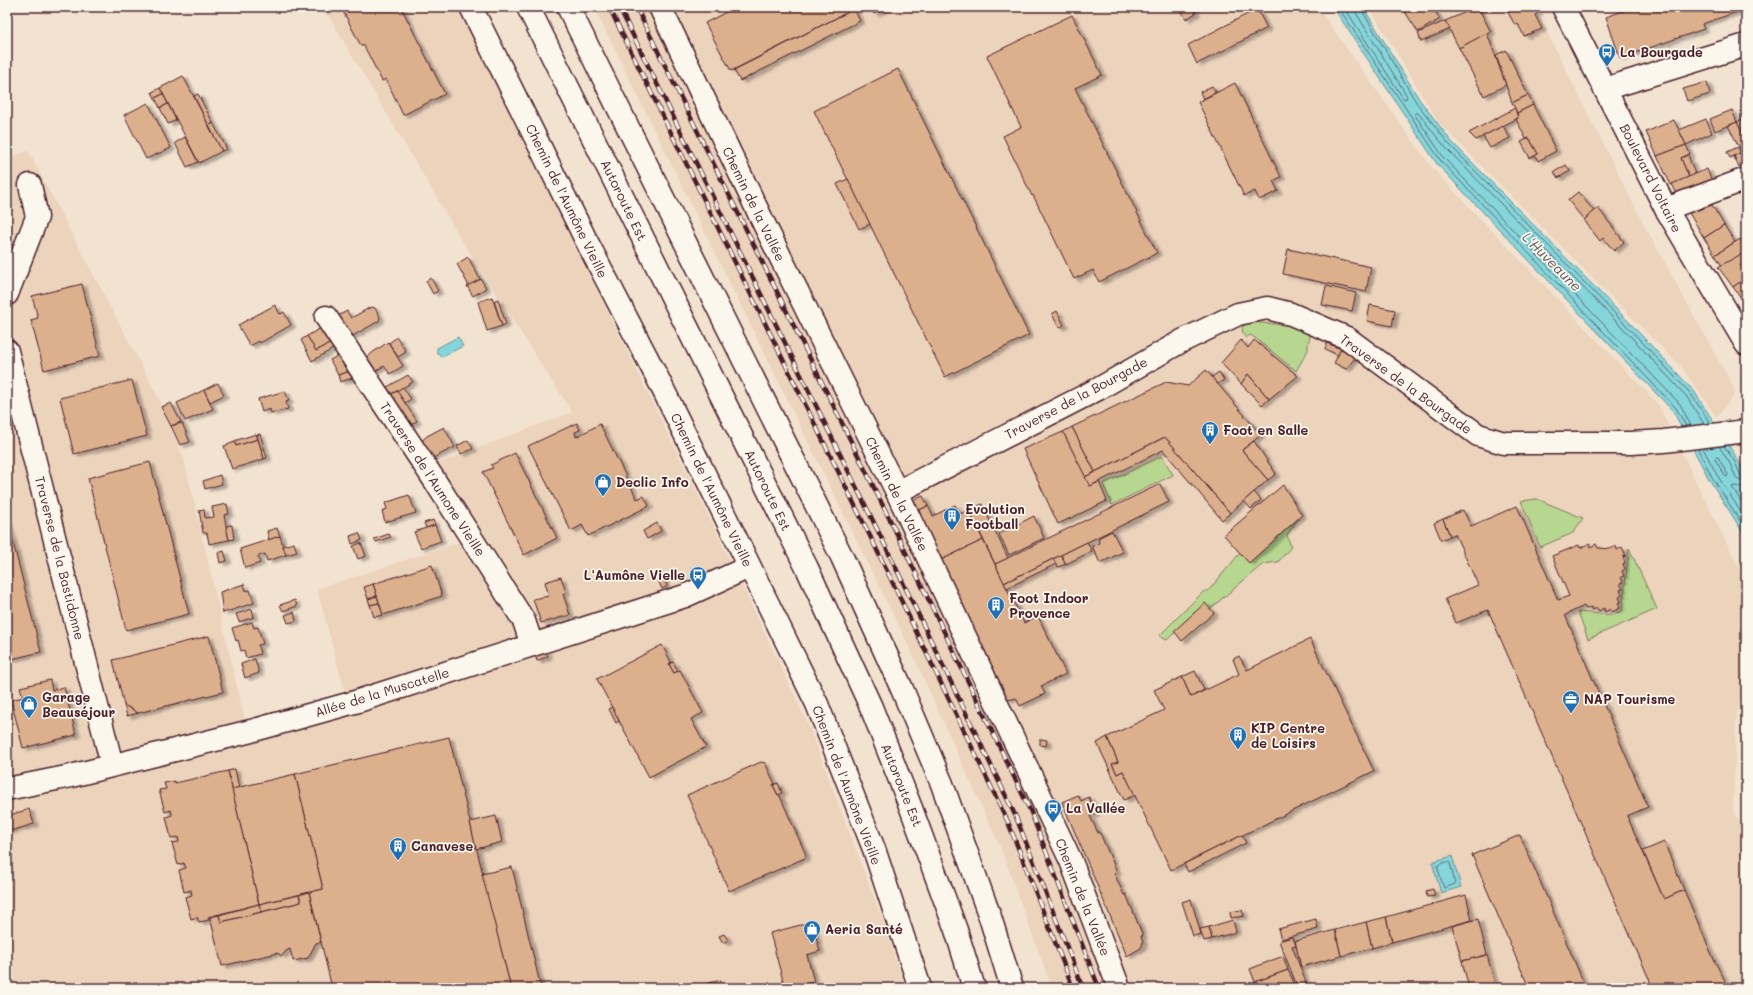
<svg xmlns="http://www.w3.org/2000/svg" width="1753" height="995" font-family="Mali,sans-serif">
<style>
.built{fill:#ebd3bc}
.green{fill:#b7d790;stroke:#807b5e}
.water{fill:#84d6db;stroke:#6d8d95}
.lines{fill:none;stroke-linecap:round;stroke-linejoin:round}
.shore{stroke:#616871;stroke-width:1}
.building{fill:#dcb08d;stroke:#4a1f2b;filter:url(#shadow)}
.minor-casing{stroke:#4a1f2b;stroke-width:25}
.major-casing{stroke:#4a1f2b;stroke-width:25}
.highway-casing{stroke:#4a1f2b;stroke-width:25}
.minor{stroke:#fbf7ec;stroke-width:22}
.major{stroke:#fbf7ec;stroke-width:22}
.highway{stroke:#fbf7ec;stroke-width:22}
.rail-casing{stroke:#4a1f2b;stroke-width:4.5}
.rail{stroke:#fbf7ec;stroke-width:3;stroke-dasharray:9;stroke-linecap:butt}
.labels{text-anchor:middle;stroke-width:3.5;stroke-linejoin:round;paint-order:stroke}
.poi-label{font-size:13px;font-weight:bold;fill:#4a1f2b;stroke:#fbf7ec;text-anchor:start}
.street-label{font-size:13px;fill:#4a1f2b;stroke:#fbf7ec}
.water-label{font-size:14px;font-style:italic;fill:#5b5660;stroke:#fbf7ec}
</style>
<defs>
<filter id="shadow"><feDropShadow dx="4.5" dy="2.5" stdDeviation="1" flood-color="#0004"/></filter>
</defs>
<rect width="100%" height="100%" fill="#f2e2d0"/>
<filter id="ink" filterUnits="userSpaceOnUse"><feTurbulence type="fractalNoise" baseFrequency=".025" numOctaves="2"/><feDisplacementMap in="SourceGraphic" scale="8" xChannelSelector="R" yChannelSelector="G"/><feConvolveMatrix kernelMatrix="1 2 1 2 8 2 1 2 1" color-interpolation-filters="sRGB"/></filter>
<g filter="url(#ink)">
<!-- built -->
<g class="built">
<path d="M316 7H457L713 525 808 724 885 927 905 988H7V154L9 158 28 151 157 395 184 459 245 721 345 692 317 589 482 535 437 464 572 412 461 239 330 18Z"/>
<path d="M594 7H1317L1432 168 1657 403 1746 582V671L1736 718 1733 810 1746 835V988H1052L1002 851 912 653Z"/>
<path d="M1369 7H1534L1644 225 1736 392 1717 417 1682 368 1439 123Z"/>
</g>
<!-- green -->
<g class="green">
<path d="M1250 322 1308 327 1311 334 1308 343V350L1296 371 1255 338 1250 335 1246 338 1243 334 1242 327Z"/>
<path d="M1162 456 1173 475 1112 505 1103 484Z"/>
<path d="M1537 499 1583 518 1573 533 1540 547 1521 501Z"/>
<path d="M1299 518 1287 535 1291 547 1278 562 1263 564 1210 609 1205 604 1167 640 1159 636 1203 592 1209 590 1240 553 1249 563Z"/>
<path d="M1629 548 1657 609 1588 639 1578 612 1612 615 1622 610Z"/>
</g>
<!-- water -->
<g class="water">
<path d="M1333 7H1363L1419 99 1451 141 1627 320 1694 391 1738 460 1746 478V537L1709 479 1673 411 1437 164Z"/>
<path d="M458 337 463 346 442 357 437 353V348Z"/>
<path d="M1746 713V806C1742 777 1740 742 1746 713Z"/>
<path d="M1452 856 1461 887 1441 893 1432 862Z"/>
</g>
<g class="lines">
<!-- shore -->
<g class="shore">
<path d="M1338 7 1441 161 1676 408 1686 426"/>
<path d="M1344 7 1403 98 1406 99 1407 96 1356 13 1355 7"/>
<path d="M1360 7 1416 102 1448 143 1624 323 1691 394 1710 423"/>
<path d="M1691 426 1680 404 1444 158 1415 115V113H1418L1445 147 1621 326 1687 397 1704 424"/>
<path d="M1719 446 1730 464 1737 479 1746 483"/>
<path d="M1724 446 1735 462 1741 476 1746 478"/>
<path d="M1703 448 1717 475 1746 520"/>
<path d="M1698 449 1712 477 1746 530"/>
<path d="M1716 457H1718L1728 475 1727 477 1725 476 1715 459Z"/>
<path d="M1746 489 1735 486 1732 487 1746 509"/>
<path d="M1447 862 1450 863 1455 884 1444 888 1437 866Z"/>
</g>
</g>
<!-- building -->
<g class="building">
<path d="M345 7H401L445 94 403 115 386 79 382 81 363 44 361 46 342 9Z"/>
<path d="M736 7H853L854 9 731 71 705 23Z"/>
<path d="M871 7H888L874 14Z"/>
<path d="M1179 7H1193L1196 13 1186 19Z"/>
<path d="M1402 7H1432L1440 19 1418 32Z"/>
<path d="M1478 7 1491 32 1459 48 1445 21Z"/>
<path d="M1505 7H1535L1538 13 1535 15 1542 29 1524 36 1518 24 1515 25Z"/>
<path d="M1634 7H1746V9L1702 24 1704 29 1620 58 1606 17Z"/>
<path d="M854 9 860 21 740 81 734 70Z"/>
<path d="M1257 9 1267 28 1197 64 1188 45Z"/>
<path d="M1072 15 1102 75 1075 88 1157 253 1099 282 1093 270 1074 279 1033 195 1032 196 1003 136 1021 127 987 56Z"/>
<path d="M1445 21 1450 29 1421 42 1418 33Z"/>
<path d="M1487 33 1506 85 1484 96 1459 48Z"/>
<path d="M1506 50 1528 95 1512 103 1496 55Z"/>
<path d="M898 69 1029 335 945 377 814 111Z"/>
<path d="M183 76 222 151 199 163 160 88Z"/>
<path d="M1707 82 1710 94 1687 101 1683 89Z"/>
<path d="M1235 83 1281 177 1273 181 1278 191 1259 200 1255 191 1244 196 1198 102Z"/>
<path d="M1212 86 1216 92 1203 99 1200 92Z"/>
<path d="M160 88 163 94 155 98 152 92Z"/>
<path d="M163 94 168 104 160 108 155 98Z"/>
<path d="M198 94 213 123 209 126 194 96Z"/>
<path d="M1528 95 1533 105 1517 113 1512 103Z"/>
<path d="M148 103 171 148 146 159 124 115Z"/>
<path d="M168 104 176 120 168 124 160 108Z"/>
<path d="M1533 105 1556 151 1538 161 1535 155 1538 154 1529 138 1526 139 1516 119 1518 118 1517 113Z"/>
<path d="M1515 108 1518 118 1516 119 1476 140 1469 133Z"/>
<path d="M1732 110 1737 122 1715 131 1710 119Z"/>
<path d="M1746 115V141L1737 122 1744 118 1743 116Z"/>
<path d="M1706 119 1712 133 1686 145 1679 130Z"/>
<path d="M1674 120 1686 145 1657 156 1646 132Z"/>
<path d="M1737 122 1746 141V151L1742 152 1728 126Z"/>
<path d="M213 123 227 149 222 151 209 126Z"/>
<path d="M1503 126 1510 138 1490 148 1483 136Z"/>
<path d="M185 137 198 162 187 167 175 143Z"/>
<path d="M1529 138 1538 154 1530 158 1521 142Z"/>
<path d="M1686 145 1690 154 1681 158 1689 177 1671 185 1657 156Z"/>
<path d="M1738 147 1740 153 1730 158 1727 152Z"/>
<path d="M1740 153 1745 164 1739 167 1734 156Z"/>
<path d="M1688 155 1695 174 1689 177 1681 158Z"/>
<path d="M1566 165 1570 171 1558 178 1554 172Z"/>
<path d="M1707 169 1712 181 1678 196 1672 184Z"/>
<path d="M848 179 870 224 859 229 837 184Z"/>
<path d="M1578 192 1594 211 1584 220 1568 200Z"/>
<path d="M1712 205 1724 225 1704 238 1689 213Z"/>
<path d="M1598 208 1624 242 1614 251 1603 238 1600 241 1584 220Z"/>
<path d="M1724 225 1735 242 1715 255 1704 238Z"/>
<path d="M1740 239 1746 252 1722 266 1715 255Z"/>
<path d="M1288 249 1371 267 1366 292 1283 274Z"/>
<path d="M1745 252 1746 262 1740 265 1746 272V278L1733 287 1718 267Z"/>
<path d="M468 257 480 279 469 286 457 264Z"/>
<path d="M431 278 438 291 433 294 426 281Z"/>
<path d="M1746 278V296L1742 299 1733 287Z"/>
<path d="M481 279 486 288 473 296 467 286Z"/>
<path d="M82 284 100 356 44 370 31 320 38 318 32 296Z"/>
<path d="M1326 286 1356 293 1352 311 1322 305Z"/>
<path d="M492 297 502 326 487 331 478 302Z"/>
<path d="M498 299 506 324 502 326 494 301Z"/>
<path d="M275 305 280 314 284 312 291 325 260 343 259 341 250 346 238 325Z"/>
<path d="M1370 305 1395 310 1392 326 1367 321Z"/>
<path d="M371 307 375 308 380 317 379 321 349 338 336 317 347 311 351 318Z"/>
<path d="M1057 311 1064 325 1059 328 1052 314Z"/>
<path d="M324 326 333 342 316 351 307 336Z"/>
<path d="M307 336 316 351 333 342 336 347 312 361 301 340Z"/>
<path d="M397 337 406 352 398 357 389 343Z"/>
<path d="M1241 340 1248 348 1254 340 1298 376 1269 399 1248 374 1241 384 1221 363Z"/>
<path d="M388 342 403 366 390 374 384 366 371 374 362 360Z"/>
<path d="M1327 343 1341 349 1338 355 1325 349Z"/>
<path d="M1341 349 1356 357 1346 369 1334 363Z"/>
<path d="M343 353 354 370 338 375 330 360Z"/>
<path d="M354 370 356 377 340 382 338 375Z"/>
<path d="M1206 370 1261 435 1242 450 1268 480 1230 513 1165 437 1095 472 1072 427 1166 382 1188 386Z"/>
<path d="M1219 372 1224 380 1217 384 1212 377Z"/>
<path d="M1248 374 1269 399 1262 405 1241 384Z"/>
<path d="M408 375 413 382 386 397 382 390Z"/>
<path d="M132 380 147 436 74 454 60 398Z"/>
<path d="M218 383 224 395 210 402 204 390Z"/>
<path d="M403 387 411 399 405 403 397 391Z"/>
<path d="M204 390 213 409 185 421 177 403Z"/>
<path d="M285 391 289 401 286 402 288 409 271 413 270 409 262 412 258 399Z"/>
<path d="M397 391 417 421 406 428 386 397Z"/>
<path d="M171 403 181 422 171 426 161 407Z"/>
<path d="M182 423 190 442 180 445 171 426Z"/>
<path d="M577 423 580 430 575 432 576 437 600 424 637 499 644 496 649 506 588 536 582 525 571 531 528 446Z"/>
<path d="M444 427 455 447 427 461 417 445 427 436Z"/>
<path d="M1072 427 1095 472 1085 477 1063 432Z"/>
<path d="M1063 432 1090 486 1099 482 1107 501 1058 524 1023 449Z"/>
<path d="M256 434 258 439 236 446 234 441Z"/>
<path d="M260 434 267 458 264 459 257 435Z"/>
<path d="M1165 437 1230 513 1222 520 1163 450 1090 486 1085 477Z"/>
<path d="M258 439 264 459 232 469 224 446 235 442 236 446Z"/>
<path d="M468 440 473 449 461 454 457 446Z"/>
<path d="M1254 441 1276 474 1268 480 1242 450Z"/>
<path d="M515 453 557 538 524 555 483 472 493 468 491 465Z"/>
<path d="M150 462 189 614 126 630 88 478Z"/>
<path d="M220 475 222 484 205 489 203 481Z"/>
<path d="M1160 484 1169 502 1004 583 995 564Z"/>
<path d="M1283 485 1302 515 1249 563 1224 535Z"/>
<path d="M1254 492 1261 500 1251 509 1244 501Z"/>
<path d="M409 495 416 513 385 522 382 511 387 509 385 503Z"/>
<path d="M923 496 928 506 917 511 912 501Z"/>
<path d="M227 504 229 514 224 515 229 540 209 544 207 533H203L199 510 204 509 205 518 214 517 212 507Z"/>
<path d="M982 504 1008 558 995 564 969 510Z"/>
<path d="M955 505 960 514 969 510 983 540 941 560 917 511 928 506 933 516Z"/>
<path d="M1517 506 1558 600 1569 596 1552 556 1579 545 1580 548 1590 543 1591 547 1596 544 1598 548 1610 549 1616 546 1617 550 1622 547 1626 556 1623 557 1625 563 1623 564 1625 569 1622 571 1624 576 1621 577 1623 582 1620 584 1623 589 1620 590 1622 595 1619 597 1621 602 1618 603 1620 608 1612 612 1610 609 1605 612 1604 608 1599 611 1597 608 1592 610 1591 607 1586 609 1584 606 1565 615 1648 807 1627 816 1664 899 1684 890 1715 962 1729 988H1653L1488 610 1456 623 1445 599 1478 585 1455 534 1450 536 1443 519 1463 510 1471 526Z"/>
<path d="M1034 516 1044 538 1009 555 999 534Z"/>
<path d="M7 519 41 652 7 660Z"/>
<path d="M1443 519 1450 536 1441 540 1434 523Z"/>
<path d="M433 520 435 525 426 528 424 523Z"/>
<path d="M657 523 661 531 647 539 643 531Z"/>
<path d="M232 525 234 539 229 540 226 526Z"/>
<path d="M435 525 441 541 421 548 414 532Z"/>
<path d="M277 528 280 536 269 540 267 531Z"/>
<path d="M1112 531 1123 552 1100 563 1092 546 1099 543 1098 538Z"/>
<path d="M359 533 362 540 352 544 350 536Z"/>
<path d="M389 534 391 537 376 542 374 539Z"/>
<path d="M280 536 286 555 267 561 265 554 258 556 260 563 245 568 240 549Z"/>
<path d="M983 540 1024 623 1038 616 1066 674 1041 686 1045 694 1020 706 1016 698 1008 700 941 560Z"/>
<path d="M1087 542 1092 551 1066 564 1061 555Z"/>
<path d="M294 543 297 552 286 555 283 546Z"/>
<path d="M361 543 366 556 358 559 353 546Z"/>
<path d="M224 551 227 561 220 563 218 553Z"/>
<path d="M1061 555 1066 564 1058 567 1053 559Z"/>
<path d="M1053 559 1056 564 1007 588 1004 583Z"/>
<path d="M432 565 442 596 383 615 373 584Z"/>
<path d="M661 572 667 586 662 589 656 575Z"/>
<path d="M561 577 566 592 563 594 570 615 541 623 533 599 549 596 545 582Z"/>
<path d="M244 584 246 591 250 590 254 603 223 613 220 592Z"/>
<path d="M373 584 377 596 368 599 364 587Z"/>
<path d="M377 596 379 603 370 605 368 599Z"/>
<path d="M295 600 297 606 283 611 280 605Z"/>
<path d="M379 603 383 615 374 617 370 605Z"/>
<path d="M1205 603 1214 613 1182 641 1174 631Z"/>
<path d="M252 609 254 617 239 622 236 614Z"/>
<path d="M294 612 296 621 288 623 285 615Z"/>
<path d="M252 622 254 628 258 627 263 644 258 645 260 654 246 658 244 650 241 651 238 640 236 641 232 628Z"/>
<path d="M209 636 223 692 138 713 124 705 113 660Z"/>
<path d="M1310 639 1374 771 1171 870 1123 771 1117 774 1112 764 1118 762 1107 737 1164 710 1154 690 1182 677 1191 697 1239 674 1233 659 1239 656 1247 670Z"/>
<path d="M662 645 671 662 669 664 674 673 680 670 703 713 691 719 706 747 649 777 597 679Z"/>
<path d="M546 651 548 656 537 661 535 655Z"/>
<path d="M255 659 259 673 245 678 241 664Z"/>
<path d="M673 662 678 671 674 673 669 664Z"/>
<path d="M1195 671 1204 690 1191 697 1182 677Z"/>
<path d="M50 680 52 690 64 687 76 735 23 748 11 700 23 697 20 687Z"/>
<path d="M124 705 138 713 127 716Z"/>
<path d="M612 707 619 721 616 723 609 709Z"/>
<path d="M449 737 511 988H332L309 892 323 889 295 774Z"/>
<path d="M1107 737 1118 762 1112 764 1117 774 1123 771 1135 795 1124 800 1097 743Z"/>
<path d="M1040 739 1047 740 1046 746 1040 745Z"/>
<path d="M761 762 765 763 775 784 773 785 778 795 779 794 806 855 805 858 729 891 687 795Z"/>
<path d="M235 769 239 788 232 789 228 771Z"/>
<path d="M228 771 259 904 208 917 209 920 199 922 197 917 191 919 185 897 192 895 191 890 184 892 179 870 186 868 184 863 178 865 172 843 179 842 178 837 171 838 166 817 172 815 171 810 165 812 159 790 166 789 164 783 175 781V783Z"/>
<path d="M295 774 323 889 259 904 232 789Z"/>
<path d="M778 783 782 793 778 795 773 785Z"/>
<path d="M1078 795 1081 801 1089 797 1095 813 1090 816 1098 833H1100L1117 872 1114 873 1124 895 1126 894 1143 936H1141L1143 943 1141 948 1127 956 1062 802Z"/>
<path d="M29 809 34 824 7 832V816Z"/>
<path d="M496 816 502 842 476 849 470 822Z"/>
<path d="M1242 835 1246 843 1188 872 1184 864Z"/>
<path d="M1520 835 1586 988H1529L1472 855Z"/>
<path d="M1664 842 1684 890 1664 899 1643 851Z"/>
<path d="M512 867 541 988H511L482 874Z"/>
<path d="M1433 889 1435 896 1427 897 1426 891Z"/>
<path d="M309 892 321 942 316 943 308 958 293 961 290 949 286 951 282 956 277 953 222 966 210 917 219 915 221 922 301 902 299 895Z"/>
<path d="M299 895 301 902 261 912 259 904Z"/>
<path d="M1466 895 1472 920 1392 942 1386 917Z"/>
<path d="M1191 899 1201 934 1193 936 1182 902Z"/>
<path d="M259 904 261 912 221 922 219 915Z"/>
<path d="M1242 910 1244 916 1231 918 1230 912Z"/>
<path d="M1386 917 1392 942 1372 948 1366 922Z"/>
<path d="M1316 919 1318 929 1281 939 1278 929Z"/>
<path d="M1478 919 1487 955 1462 961 1452 926Z"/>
<path d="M1233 920 1236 932 1212 939 1209 927Z"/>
<path d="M812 922 820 951 807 955 814 982 791 988H785L770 933Z"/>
<path d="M1366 922 1372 948 1341 956 1335 930Z"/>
<path d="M1209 927 1212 939 1204 941 1200 929Z"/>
<path d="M1335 930 1341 956 1301 967 1295 941Z"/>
<path d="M724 934 728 940 723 943 719 936Z"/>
<path d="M1292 937 1296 945 1292 946 1307 985 1300 988H1298L1279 941Z"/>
<path d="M1487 955 1496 988H1469L1462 961Z"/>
<path d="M1283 956 1288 970 1255 982 1250 969Z"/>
<path d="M1288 970 1295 985 1288 988H1257L1255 982Z"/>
<path d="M721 980 723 988H694V987Z"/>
</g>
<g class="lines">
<!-- minor casing -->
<g class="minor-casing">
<g id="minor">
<path d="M471 7 585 238 658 379 817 704 874 849 920 988"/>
<path d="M660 7 766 228 897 492 1071 861 1119 988"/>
<path d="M1605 89 1746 45"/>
<path d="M1666 209 1746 179"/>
<path d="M7 294 37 217 30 185"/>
<path d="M326 317 435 481 524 621 532 645"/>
<path d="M7 351 112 765"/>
<path d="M897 492 1100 388 1182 341 1238 314 1267 308 1291 314 1347 338 1478 435 1504 443H1631L1664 441 1746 431"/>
<path d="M7 789 71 776 251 731 355 702 685 596 749 567"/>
</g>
</g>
<!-- major casing -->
<g class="major-casing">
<path id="major" d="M1563 7 1666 209 1746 344"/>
</g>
<!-- highway casing -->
<g class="highway-casing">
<g id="highway">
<path d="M528 7 807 568 871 707 911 808 956 930 974 988"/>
<path d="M568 7 842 557 902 689 942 784 990 917 1012 988"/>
</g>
</g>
<!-- minor -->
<use href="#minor" class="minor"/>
<!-- major -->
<use href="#major" class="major"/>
<!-- highway -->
<use href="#highway" class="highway"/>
<!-- rail casing -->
<g class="rail-casing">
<g id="rail">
<path d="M609 7 873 542 1008 822 1073 988"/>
<path d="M619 7 881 537 1016 817 1083 988"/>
<path d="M636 7 895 530 1030 810 1099 988"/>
</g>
</g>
<!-- rail -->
<use href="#rail" class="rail"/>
</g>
</g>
<!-- icons -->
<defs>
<g id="bus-pin" transform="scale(0.9)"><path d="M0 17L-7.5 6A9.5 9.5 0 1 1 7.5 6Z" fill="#1f6fb2" stroke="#fbf7ec"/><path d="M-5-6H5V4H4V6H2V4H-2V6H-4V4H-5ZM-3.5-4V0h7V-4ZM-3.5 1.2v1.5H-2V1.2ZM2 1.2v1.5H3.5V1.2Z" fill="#fff"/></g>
<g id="building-pin" transform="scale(0.9)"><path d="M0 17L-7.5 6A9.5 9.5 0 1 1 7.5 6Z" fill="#1f6fb2" stroke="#fbf7ec"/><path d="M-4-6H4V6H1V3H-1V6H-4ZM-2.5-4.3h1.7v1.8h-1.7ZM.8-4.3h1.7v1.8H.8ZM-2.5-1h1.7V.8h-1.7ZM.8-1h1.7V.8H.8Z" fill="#fff"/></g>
<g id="shop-pin" transform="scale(0.9)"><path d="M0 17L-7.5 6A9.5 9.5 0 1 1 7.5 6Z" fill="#1f6fb2" stroke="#fbf7ec"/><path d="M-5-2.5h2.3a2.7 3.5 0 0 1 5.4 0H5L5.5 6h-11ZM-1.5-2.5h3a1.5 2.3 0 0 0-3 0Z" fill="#fff"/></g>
<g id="office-pin" transform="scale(0.9)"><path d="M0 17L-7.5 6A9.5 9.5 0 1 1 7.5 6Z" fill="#1f6fb2" stroke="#fbf7ec"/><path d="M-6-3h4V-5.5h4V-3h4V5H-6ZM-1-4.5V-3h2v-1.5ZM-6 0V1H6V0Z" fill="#fff"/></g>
</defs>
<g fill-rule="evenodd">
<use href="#bus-pin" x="1607" y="52"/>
<use href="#building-pin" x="1210" y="430"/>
<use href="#shop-pin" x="603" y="482"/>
<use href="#building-pin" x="952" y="516"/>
<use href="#bus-pin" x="698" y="575"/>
<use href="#building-pin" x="996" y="605"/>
<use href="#office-pin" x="1571" y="699"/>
<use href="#shop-pin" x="29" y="704"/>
<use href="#building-pin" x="1238" y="735"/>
<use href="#bus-pin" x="1053" y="808"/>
<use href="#building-pin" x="398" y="846"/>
<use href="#shop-pin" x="812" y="929"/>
</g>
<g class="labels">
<!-- poi labels -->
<g class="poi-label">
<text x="1620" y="57">La Bourgade</text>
<text x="1223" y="435">Foot en Salle</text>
<text x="616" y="487">Declic Info</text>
<text x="965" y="514">Evolution<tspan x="965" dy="15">Football</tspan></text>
<text x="685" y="580" text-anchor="end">L'Aumône Vielle</text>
<text x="1009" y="603">Foot Indoor<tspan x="1009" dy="15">Provence</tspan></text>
<text x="42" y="702">Garage<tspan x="42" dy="15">Beauséjour</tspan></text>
<text x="1584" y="704">NAP Tourisme</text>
<text x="1251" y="733">KIP Centre<tspan x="1251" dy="15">de Loisirs</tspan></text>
<text x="1066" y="813">La Vallée</text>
<text x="411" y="851">Canavese</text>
<text x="825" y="934">Aeria Santé</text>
</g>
<!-- street labels -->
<g class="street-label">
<text transform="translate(1651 178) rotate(63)" y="5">Boulevard Voltaire</text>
<text transform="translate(624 200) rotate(64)" y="5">Autoroute Est</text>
<text transform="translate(567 201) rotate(64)" y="5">Chemin de l'Aumône Vieille</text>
<text transform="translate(754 204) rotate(64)" y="5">Chemin de la Vallée</text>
<text transform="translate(1406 384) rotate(36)" y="5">Traverse de la Bourgade</text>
<text transform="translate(1076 398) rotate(-28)" y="5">Traverse de la Bourgade</text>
<text transform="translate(433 479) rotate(57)" y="5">Traverse de l'Aumone Vieille</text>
<text transform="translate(712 490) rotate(64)" y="5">Chemin de l'Aumône Vieille</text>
<text transform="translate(768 490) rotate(64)" y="5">Autoroute Est</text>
<text transform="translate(897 494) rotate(64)" y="5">Chemin de la Vallée</text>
<text transform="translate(60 558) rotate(76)" y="5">Traverse de la Bastidonne</text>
<text transform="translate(382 692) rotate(-17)" y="5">Allée de la Muscatelle</text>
<text transform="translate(847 785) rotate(69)" y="5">Chemin de l'Aumône Vieille</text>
<text transform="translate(902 785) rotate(68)" y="5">Autoroute Est</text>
<text transform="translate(1083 897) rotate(68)" y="5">Chemin de la Vallée</text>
</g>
<!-- water labels -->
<g class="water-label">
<text transform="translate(1552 262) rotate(45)" y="5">L'Huveaune</text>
</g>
</g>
<!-- margin -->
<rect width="1753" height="995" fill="none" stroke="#fbf7ec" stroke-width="24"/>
<rect x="12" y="12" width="1729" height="971" fill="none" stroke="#4a1f2b" stroke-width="1.5" filter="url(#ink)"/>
</svg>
